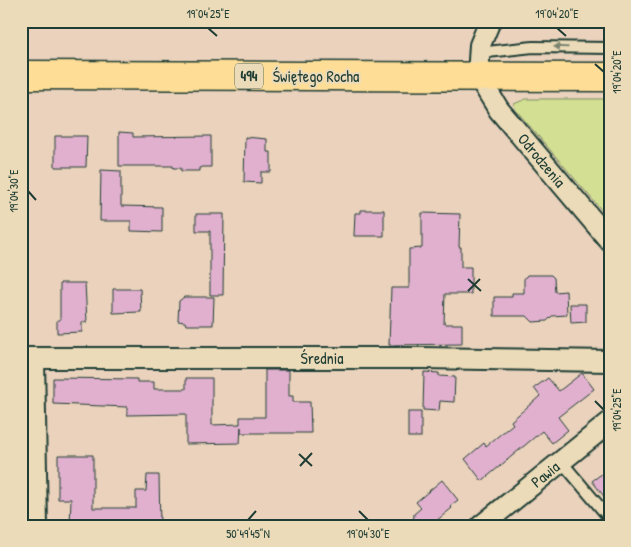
<svg xmlns="http://www.w3.org/2000/svg" width="631" height="547" font-family="'Patrick Hand',sans-serif">
<style>
.green{fill:#d3df92;stroke:#798e63}
.building{fill:#e1b0ce;stroke:#1f3d34}
.lines{fill:none;stroke-linecap:round;stroke-linejoin:round}
.service-casing{stroke:#1f3d34;stroke-width:14}
.minor-casing{stroke:#1f3d34;stroke-width:24}
.primary-casing{stroke:#1f3d34;stroke-width:31}
.service{stroke:#ecdbb8;stroke-width:10}
.minor{stroke:#ecdbb8;stroke-width:20}
.primary{stroke:#fedd96;stroke-width:28}
.oneway{fill:#7b846f}
.ticks{fill:none;stroke:#1f3d34;stroke-width:2}
.labels{text-anchor:middle;stroke-width:4;stroke-linejoin:round;paint-order:stroke}
.shield{fill:#ecdbb8;stroke:#5c6c5c;stroke-width:1}
.shield-label{font-size:15px;font-weight:bold;fill:#1f3d34}
.street-label{font-size:16px;fill:#1f3d34;stroke:#ecdbb8}
.neatline{fill:none;stroke:#1f3d34;stroke-width:2}
.ticks-label{font-size:12px;text-anchor:middle;fill:#1f3d34}
</style>
<rect width="100%" height="100%" fill="#ead2bc"/>
<filter id="ink" filterUnits="userSpaceOnUse"><feTurbulence type="fractalNoise" baseFrequency=".02" numOctaves="2"/><feDisplacementMap in="SourceGraphic" scale="10" xChannelSelector="R" yChannelSelector="G"/><feConvolveMatrix kernelMatrix="1 2 1 2 8 2 1 2 1" color-interpolation-filters="sRGB"/></filter>
<g filter="url(#ink)">
<!-- green -->
<path class="green" d="M526 99H610V220L515 109 514 104Z"/>
<!-- building -->
<g class="building">
<path d="M119 132 133 133V137L211 136V167H203L199 168V171H181V168H173V166H119Z"/>
<path d="M55 136H87L86 167H55Z"/>
<path d="M245 137 267 139V152H271V172H261V183L244 182Z"/>
<path d="M101 170 121 171V206L162 207V232L131 231V221H100Z"/>
<path d="M361 210H384V236H354L355 213H361Z"/>
<path d="M422 213 460 214 459 247H461V267H471V294H445L444 324H462V344L389 345 391 288H409V249L422 248Z"/>
<path d="M196 214H224L223 295H210V231H196Z"/>
<path d="M527 275H551L554 278 555 292 566 291 567 315 552 316 547 321 533 322 527 316H494V297H512V293H524V279Z"/>
<path d="M60 283H85L87 322H82V332L57 333V320H60Z"/>
<path d="M113 289H140L141 312 113 313Z"/>
<path d="M184 297H214L213 325H186L185 322 178 321 179 301Z"/>
<path d="M570 304H586V322L571 323Z"/>
<path d="M265 370H289V396H293V402H310L311 433H241V427L240 443 186 444V414L127 415V407L53 404V378L137 379V382H154V389H186V378H212V425L240 424V417H265Z"/>
<path d="M424 372 439 373V376L455 377 454 402 440 401 439 411 423 410Z"/>
<path d="M582 373 594 389 558 417 568 430 552 443 542 431 482 481 465 459 484 443 486 446 513 424 511 421 540 396 534 388 548 378 559 391Z"/>
<rect x="408" y="412" width="13" height="25"/>
<path d="M58 455H93V508H136V491H146L147 475H159L160 526H70L71 499H58Z"/>
<path d="M610 468V504L592 481Z"/>
<path d="M442 480 458 500 450 506 452 508 430 526H413L414 514 421 508 416 502Z"/>
</g>
<g class="lines">
<!-- service casing -->
<g class="service-casing">
<g id="service">
<path d="M478 53 533 47 610 48"/>
<path d="M561 461 610 519"/>
</g>
</g>
<!-- minor casing -->
<g class="minor-casing">
<g id="minor">
<path d="M490 21 480 45 478 76 499 110 610 241"/>
<path d="M21 358H423L610 361"/>
<path d="M34 359 37 526"/>
<path d="M481 526 610 422"/>
</g>
</g>
<!-- primary casing -->
<g class="primary-casing">
<path id="primary" d="M21 75 610 77"/>
</g>
<!-- service -->
<use href="#service" class="service"/>
<!-- minor -->
<use href="#minor" class="minor"/>
<!-- primary -->
<use href="#primary" class="primary"/>
</g>
<!-- one-way arrows -->
<defs><path id="oneway-solid" d="M-6-.8H1V-3.2L6.5 0L1 3.2V.8H-6Z" transform="scale(1.25)"/></defs>
<use class="oneway" href="#oneway-solid" transform="translate(561 47) rotate(-179)"/>
</g>
<!-- ticks -->
<path class="ticks" d="M208 28 217 36M557 28 566 36M595 64 604 72M28 191 36 200M468 279 481 291M468 291 480 279M595 401 604 410M299 454 312 466M300 466 312 453M359 511 368 520M248 520 256 511"/>
<g class="labels">
<!-- shield labels -->
<rect class="shield" x="235" y="63.5" width="28" height="25" rx="4"/>
<g class="shield-label">
<text x="249" y="81">494</text>
</g>
<!-- street labels -->
<g class="street-label">
<text x="316" y="82">Świętego Rocha</text>
<text transform="translate(542 160) rotate(50)" y="6">Odrodzenia</text>
<text x="322" y="364">Średnia</text>
<text transform="translate(545 474) rotate(-39)" y="6">Pawia</text>
</g>
</g>
<!-- margin -->
<rect width="631" height="547" fill="none" stroke="#ecdbb8" stroke-width="55"/>
<rect x="28" y="28" width="576" height="492" class="neatline"/>
<g class="ticks-label">
<text x="208" y="18">19°04'25"E</text>
<text x="557" y="18">19°04'20"E</text>
<text transform="translate(617 72) rotate(-90)" y="4">19°04'20"E</text>
<text transform="translate(14 191) rotate(-90)" y="4">19°04'30"E</text>
<text transform="translate(617 410) rotate(-90)" y="4">19°04'25"E</text>
<text x="248" y="538">50°49'45"N</text>
<text x="368" y="538">19°04'30"E</text>
</g>
</svg>
